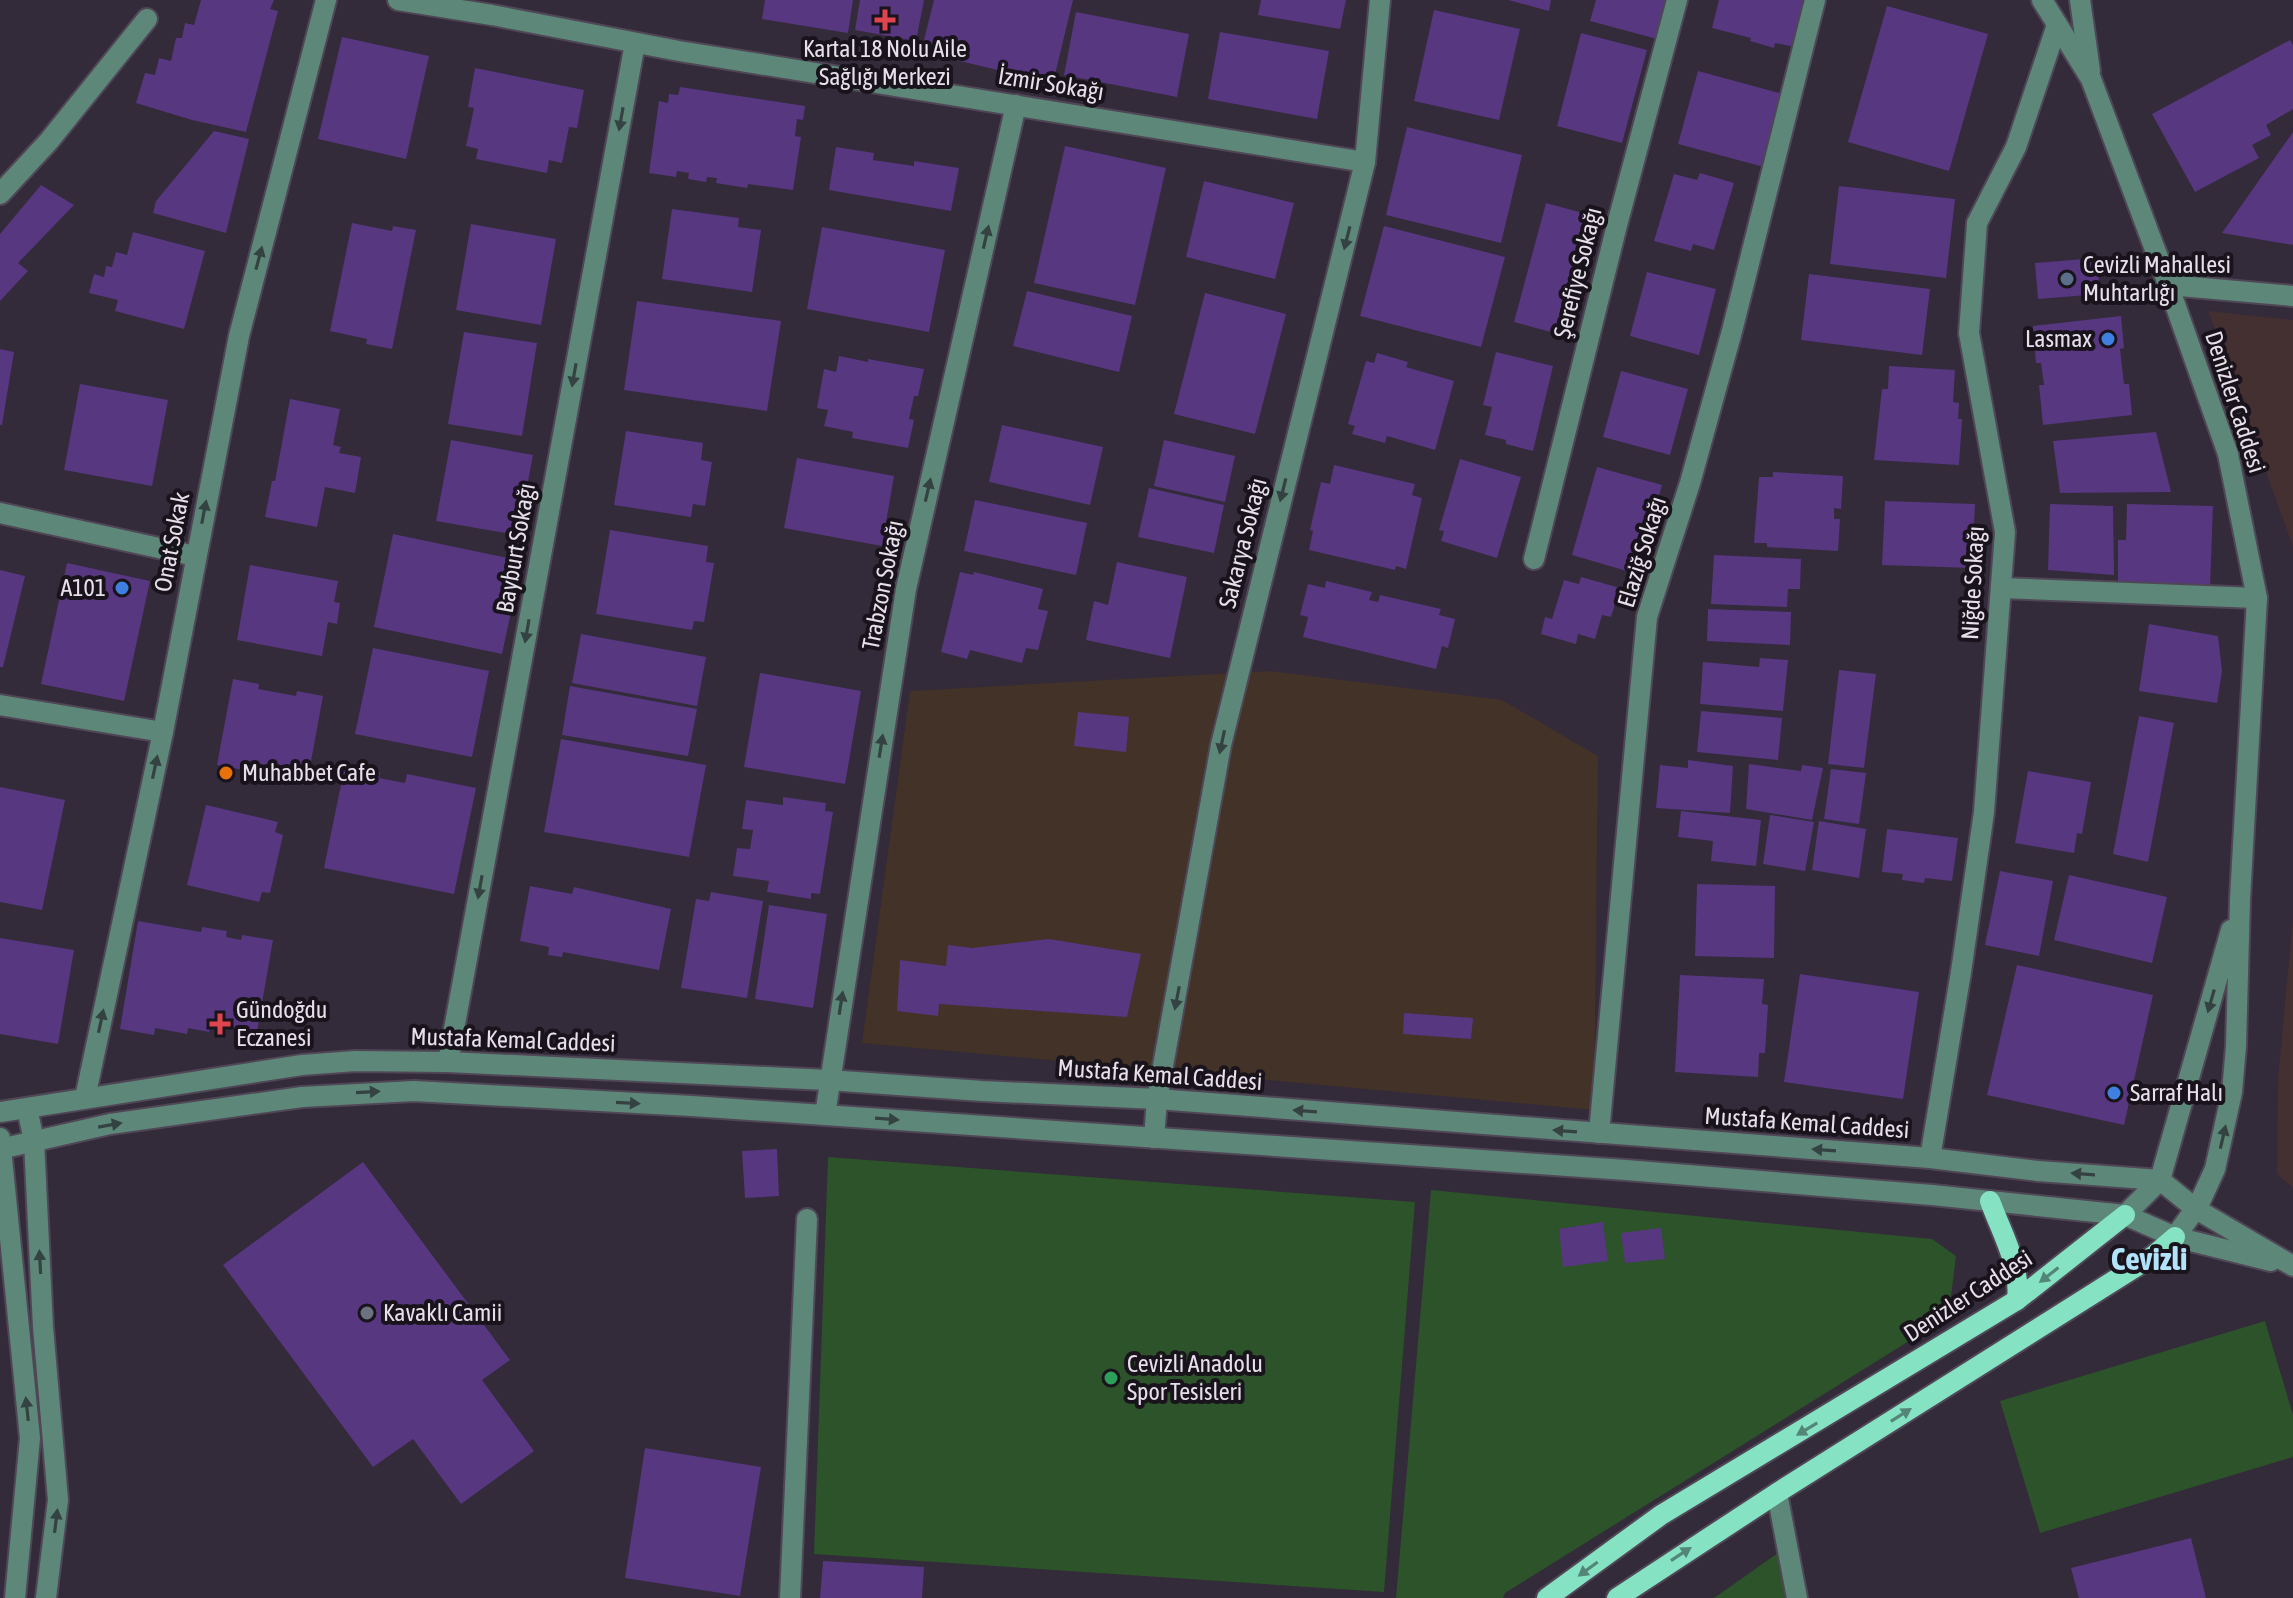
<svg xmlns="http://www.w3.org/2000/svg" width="2293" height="1598" font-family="'Asap Condensed',sans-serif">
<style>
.industrial{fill:#423227}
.education{fill:#442f31}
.green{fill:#2c5329}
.building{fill:#573780}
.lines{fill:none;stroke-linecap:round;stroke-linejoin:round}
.minor-casing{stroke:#504756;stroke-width:24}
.major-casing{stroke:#504756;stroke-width:24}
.minor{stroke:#5d8879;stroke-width:20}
.major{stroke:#85e3c4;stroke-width:20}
.oneway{fill:#344241}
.oneway2{fill:#548678}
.health-dot{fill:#e0444e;stroke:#19141c;stroke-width:3}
.service-dot{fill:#5c6f8a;stroke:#19141c;stroke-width:3}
.shop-dot{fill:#3f7fe0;stroke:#19141c;stroke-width:3}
.food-dot{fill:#e8710a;stroke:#19141c;stroke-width:3}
.worship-dot{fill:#6b7280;stroke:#19141c;stroke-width:3}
.leisure-dot{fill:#2e9e5b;stroke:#19141c;stroke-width:3}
.labels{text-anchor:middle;stroke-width:8;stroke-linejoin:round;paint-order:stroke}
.poi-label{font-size:24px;fill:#e7e0eb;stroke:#19141c;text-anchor:start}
.street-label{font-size:24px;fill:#e7e0eb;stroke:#19141c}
.district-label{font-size:32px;font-weight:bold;fill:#b3e2fb;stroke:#19141c}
</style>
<rect width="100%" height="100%" fill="#332a3a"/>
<!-- industrial -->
<path class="industrial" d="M1270 671 1502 700 1598 756 1594 1110 862 1043 910 691Z"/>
<!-- education -->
<g class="education">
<path d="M2208 311 2293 320V547Z"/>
<path d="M2293 917V1188L2277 1174 2278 1079Z"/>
</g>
<!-- green -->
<g class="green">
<path d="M828 1157 1415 1202 1384 1592 814 1554Z"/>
<path d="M1431 1190 1932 1239 1956 1256 1951 1297 1909 1341 1505 1593 1503 1598H1396Z"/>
<path d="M2265 1321 2293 1415V1457L2040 1533 2000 1401Z"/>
<path d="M1782 1550 1785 1598H1714Z"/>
</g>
<!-- building -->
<g class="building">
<path d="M201 0H274L270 9 278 11 246 132 192 120 136 103 145 73 155 75 159 58 171 61 176 38H182L185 23 194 25Z"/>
<path d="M765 0H853L848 33 762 19Z"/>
<path d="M860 0H924L916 41 855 30Z"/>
<path d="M934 0H1073L1053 83 921 52Z"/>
<path d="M1261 0H1346L1340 29 1258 15Z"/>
<path d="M1508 0H1551L1549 11Z"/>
<path d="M1596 0H1668L1657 39 1590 21Z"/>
<path d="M1719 0H1807L1795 47 1775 43 1774 48 1750 41 1751 38 1712 28Z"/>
<path d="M1887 6 1988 34 1949 171 1848 142Z"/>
<path d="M1434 10 1520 29 1499 120 1414 101Z"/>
<path d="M1076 12 1189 34 1177 97 1064 75Z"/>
<path d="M1220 32 1329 51 1317 119 1208 99Z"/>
<path d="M1581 33 1647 50 1622 143 1557 126Z"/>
<path d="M342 37 429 56 406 159 318 139Z"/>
<path d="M2290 40 2293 45V109L2266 125 2271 135 2252 145 2259 158 2195 192 2152 114Z"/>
<path d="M475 68 584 90 577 128 569 127 562 163 549 160 547 173 476 159 478 149 466 146 474 108 468 107Z"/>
<path d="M1698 71 1783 94 1764 167 1678 144Z"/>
<path d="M680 87 805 106 803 120 797 119 795 136 801 137 793 190 748 184 747 188 716 183 717 178 707 177 706 182 688 179 689 173 677 171 676 177 649 173 659 101 668 103 669 94 678 95Z"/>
<path d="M1407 127 1522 155 1501 243 1386 215Z"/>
<path d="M214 131 249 139 226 233 153 213 156 201Z"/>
<path d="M2293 132V245L2222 233Z"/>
<path d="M1065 146 1166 168 1135 305 1034 283Z"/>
<path d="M836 147 874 153 873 160 914 166V161L959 168 951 211 829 190Z"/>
<path d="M1700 173 1734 183 1714 250 1693 244 1691 251 1654 241 1674 174 1697 180Z"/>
<path d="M1204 181 1294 203 1275 279 1186 257Z"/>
<path d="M41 185 74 205 18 263 28 271 0 301V234Z"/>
<path d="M1839 186 1955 199 1946 278 1830 264Z"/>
<path d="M1546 203 1601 218 1569 337 1514 322Z"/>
<path d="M672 209 739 218 738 227 761 230 752 292 662 279Z"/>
<path d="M352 223 392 231 393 226 416 230 392 349 366 344 367 339 330 331Z"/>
<path d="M471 224 556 239 541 325 456 310Z"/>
<path d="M1384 226 1505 257 1481 347 1360 316Z"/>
<path d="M822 227 945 250 929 332 807 309Z"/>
<path d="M133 232 205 251 184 329 115 311 118 300 89 293 94 274 104 277 106 266 112 267 116 252 127 255Z"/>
<path d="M2097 258 2100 294 2038 299 2035 263Z"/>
<path d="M1647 272 1716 289 1699 355 1630 336Z"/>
<path d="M1809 274 1930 289 1922 355 1801 340Z"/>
<path d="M1027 291 1132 316 1119 372 1013 346Z"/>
<path d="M1205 293 1286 314 1255 434 1174 414Z"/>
<path d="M637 301 781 321 767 411 624 390Z"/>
<path d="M2121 316 2124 348 2120 349 2124 384H2129L2132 415 2043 425 2039 385H2044L2041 363H2036L2033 326Z"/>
<path d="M464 332 537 343 522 436 448 424Z"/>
<path d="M0 349 14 352 2 425H0Z"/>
<path d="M1496 352 1553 366 1533 451 1506 444V440L1485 435 1492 407 1483 405Z"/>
<path d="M1377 353 1408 362 1406 367 1454 381 1435 450 1387 436 1385 443 1352 434 1355 426 1348 424 1366 361 1374 363Z"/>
<path d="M839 356 868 362V359L924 369 918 396H914L909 419 914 420 908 448 852 438 853 432 824 426 828 410 817 408 824 369 836 372Z"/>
<path d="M1889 366 1955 370 1953 402 1959 403 1958 419H1962L1959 465 1874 460 1882 389H1888Z"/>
<path d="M1621 371 1688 389 1670 455 1603 437Z"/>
<path d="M80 384 168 400 152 486 64 470Z"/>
<path d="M290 399 340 409 333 445 341 447 339 453 361 457 355 493 325 487 317 527 265 517 272 481H275Z"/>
<path d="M1002 425 1103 447 1090 505 989 482Z"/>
<path d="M626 431 703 443 701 460 712 462 705 506 693 504 691 517 614 505Z"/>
<path d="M2156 432 2171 492 2060 493 2053 441Z"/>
<path d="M451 440 533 455 518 535 436 521Z"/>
<path d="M1164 440 1235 456 1225 502 1154 486Z"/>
<path d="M797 458 894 476 882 546 784 528Z"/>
<path d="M1460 459 1521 477 1497 558 1441 541 1444 531 1439 530Z"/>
<path d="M1334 465 1415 484 1412 495 1422 498 1406 569 1396 566 1395 570 1309 550 1313 531 1310 530 1321 482 1330 484Z"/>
<path d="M1597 467 1662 485 1637 574 1572 555Z"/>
<path d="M1773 472 1843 476 1841 509 1834 508V519H1840L1838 551 1767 547V543H1754L1759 477H1773Z"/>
<path d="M1149 488 1224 505 1214 553 1138 537Z"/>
<path d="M975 500 1087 523 1076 575 964 551Z"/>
<path d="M1885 501 1975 504 1972 568 1882 565Z"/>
<path d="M2050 504 2113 506 2114 575 2048 570Z"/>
<path d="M2127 504 2213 506 2210 588 2118 581V540H2126Z"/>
<path d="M610 530 708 546 706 562 714 563 704 622 694 621 692 630 596 614Z"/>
<path d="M393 534 522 561 502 654 374 627Z"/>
<path d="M1714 555 1801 559 1800 589H1788L1787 607 1711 604Z"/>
<path d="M1117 562 1187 577 1170 658 1086 640 1094 601 1108 605Z"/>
<path d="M67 563 150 581 124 701 41 684Z"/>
<path d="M250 565 338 581 334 602 340 603 337 624 328 622 322 656 237 640Z"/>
<path d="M0 570 25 576 3 667H0Z"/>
<path d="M960 572 973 575 974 572 1043 589 1038 609 1048 611 1038 650 1026 648 1022 663 970 650 967 659 941 652Z"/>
<path d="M1581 577 1620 588 1611 617 1602 615 1595 639 1578 634 1576 644 1541 634 1545 617 1552 619 1564 580 1579 584Z"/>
<path d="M1326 581 1372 592 1369 600 1378 602 1380 595 1441 609 1439 615 1455 619 1448 648 1442 646 1436 669 1303 637 1308 617 1300 615 1308 584 1325 588Z"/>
<path d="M1708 609 1791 612 1790 645 1707 641Z"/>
<path d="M2149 624 2218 636 2222 671 2217 703 2139 691Z"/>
<path d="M581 634 706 657 697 706 572 683Z"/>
<path d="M373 648 489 671 472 757 355 734Z"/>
<path d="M1760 658 1788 660 1783 711 1700 704 1703 662 1759 667Z"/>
<path d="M1839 670 1876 674 1864 768 1828 764Z"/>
<path d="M760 673 861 691 845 784 744 767Z"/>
<path d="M233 679 259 684 258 689 296 696 297 691 323 696 307 783 286 779 287 774 244 766V770L217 765Z"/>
<path d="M570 686 697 709 688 756 562 735Z"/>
<path d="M1701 711 1782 718 1778 760 1697 752Z"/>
<path d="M1078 712 1129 717 1126 752 1074 746Z"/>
<path d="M2139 716 2174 723 2148 862 2113 854Z"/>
<path d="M561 739 706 765 689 857 544 832Z"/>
<path d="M1688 760 1733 766 1730 813 1656 808 1660 765 1688 768Z"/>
<path d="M1749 764 1801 771 1802 765 1823 768 1812 820 1746 809Z"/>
<path d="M345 765 380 772 379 778 405 783 407 774 476 788 454 894 324 868Z"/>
<path d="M1831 769 1866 773 1859 824 1824 819Z"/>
<path d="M2028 771 2091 782 2082 834 2077 833 2074 853 2015 843Z"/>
<path d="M0 787 65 800 42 910 0 902Z"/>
<path d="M783 797 826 803 825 811 833 812 820 894 811 893V899L767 892 769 881 733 876 737 848 750 849 753 830 742 829 746 800 783 805Z"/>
<path d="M206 805 278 822 275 832 283 835 270 893 262 892 259 902 187 885Z"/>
<path d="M1681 811 1761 820 1756 866 1711 861 1713 841 1678 837Z"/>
<path d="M1770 815 1814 822 1805 871 1763 864Z"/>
<path d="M1819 821 1866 829 1859 878 1812 870Z"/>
<path d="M1887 829 1958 838 1952 881 1925 878 1924 883 1902 880 1903 874 1882 872Z"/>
<path d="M2000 871 2053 881 2039 956 1985 945Z"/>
<path d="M2069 875 2167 897 2152 963 2054 940Z"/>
<path d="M1697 884 1775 886 1774 958 1695 956Z"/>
<path d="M530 886 572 894 574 887 671 909 659 970 563 952 562 957 548 955 549 947 520 941Z"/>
<path d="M711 892 763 901 747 998 681 988 696 899 709 901Z"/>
<path d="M769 905 827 914 813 1008 755 999Z"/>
<path d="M138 921 201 932 202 927 227 931 226 937 241 940 242 935 273 940 257 1032 210 1024 209 1032 188 1028 187 1034 155 1028 154 1035 120 1029Z"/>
<path d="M0 938 74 950 58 1044 0 1034Z"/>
<path d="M1049 939 1141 954 1127 1017 939 1004 938 1016 897 1011 900 960 946 966 948 945 972 948Z"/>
<path d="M2017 965 2153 995 2124 1125 1987 1095Z"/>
<path d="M1800 974 1919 992 1903 1099 1784 1082Z"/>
<path d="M1680 975 1764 979 1762 1004 1768 1005 1765 1053H1759L1758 1077 1675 1072Z"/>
<path d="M1404 1013 1473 1018 1471 1039 1403 1034Z"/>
<path d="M777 1149 779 1196 745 1198 742 1151Z"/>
<path d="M363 1162 510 1360 482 1380 534 1451 461 1504 413 1439 373 1467 223 1265Z"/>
<path d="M1603 1222 1608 1261 1563 1267 1559 1229Z"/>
<path d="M1661 1228 1665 1259 1625 1263 1621 1233Z"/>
<path d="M645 1448 761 1467 740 1596 625 1578Z"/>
<path d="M2191 1538 2206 1598H2079L2071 1568Z"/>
<path d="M823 1561 924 1567 922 1598H820Z"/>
</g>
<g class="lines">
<!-- minor casing -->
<g class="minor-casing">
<g id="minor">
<path d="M398 0 492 15 679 51 1365 162"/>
<path d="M2042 0 2091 79 2165 276 2228 454 2257 598 2240 899 2236 1046 2232 1092 2215 1169 2199 1204 2175 1237"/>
<path d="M2080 0 2090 71"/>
<path d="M0 194 49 141 147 19"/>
<path d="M2169 285 2293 296"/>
<path d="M0 513 195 556"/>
<path d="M1534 559 1617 225 1677 0"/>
<path d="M2001 588 2257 598"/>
<path d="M0 705 163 732"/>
<path d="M448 1062 635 43"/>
<path d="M85 1098 163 732 239 336 326 0"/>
<path d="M27 1108 34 1141 43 1327 58 1500 46 1598"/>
<path d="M0 1112 302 1065 355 1061 448 1062 828 1080 982 1091 1157 1099 1930 1158 2038 1171 2160 1180 2196 1209 2293 1266"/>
<path d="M825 1115 906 589 1016 105"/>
<path d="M1599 1133 1647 617 1690 483 1732 331 1815 0"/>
<path d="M0 1138 30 1438 15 1598"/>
<path d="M1154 1138 1157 1099 1221 745 1365 162 1380 0"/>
<path d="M0 1149 110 1124 302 1097 414 1091 692 1106 1626 1170 1932 1195 2125 1215 2175 1237 2271 1261"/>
<path d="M1930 1158 1961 972 1984 812 2005 532 1969 333 1977 223 2016 147 2057 25"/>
<path d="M2125 1215 2160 1180 2231 930"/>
<path d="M1777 1493 1797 1598"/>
<path d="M790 1598 807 1219"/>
</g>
</g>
<!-- major casing -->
<g class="major-casing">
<g id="major">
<path d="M1990 1201C2002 1234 2021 1265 2017 1300"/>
<path d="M1547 1598 1661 1515 2017 1300 2125 1215"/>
<path d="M1617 1598 1777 1493 2153 1256 2175 1237"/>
</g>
</g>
<!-- minor -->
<use href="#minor" class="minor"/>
<!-- major -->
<use href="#major" class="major"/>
</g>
<!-- one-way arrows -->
<defs><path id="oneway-solid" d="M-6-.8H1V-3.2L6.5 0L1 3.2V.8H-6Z" transform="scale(2)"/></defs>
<g class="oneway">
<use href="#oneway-solid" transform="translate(621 119) rotate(100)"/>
<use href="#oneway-solid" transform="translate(986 237) rotate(-77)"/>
<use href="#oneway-solid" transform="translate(1347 238) rotate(104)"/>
<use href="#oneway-solid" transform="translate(259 258) rotate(-75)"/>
<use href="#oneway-solid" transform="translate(574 375) rotate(100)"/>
<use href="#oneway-solid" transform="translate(928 490) rotate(-77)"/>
<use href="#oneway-solid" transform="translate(1283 490) rotate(104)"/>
<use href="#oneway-solid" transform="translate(204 512) rotate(-79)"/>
<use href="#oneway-solid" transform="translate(527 631) rotate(100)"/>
<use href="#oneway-solid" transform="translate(1222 742) rotate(102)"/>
<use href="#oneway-solid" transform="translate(881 746) rotate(-81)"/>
<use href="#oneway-solid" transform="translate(155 767) rotate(-78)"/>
<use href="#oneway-solid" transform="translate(480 887) rotate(100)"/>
<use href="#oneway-solid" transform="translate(1177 998) rotate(101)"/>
<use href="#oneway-solid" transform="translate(2211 1001) rotate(106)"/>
<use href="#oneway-solid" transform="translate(841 1003) rotate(-81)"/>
<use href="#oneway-solid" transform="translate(101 1021) rotate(-78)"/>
<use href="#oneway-solid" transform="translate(368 1092) rotate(-3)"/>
<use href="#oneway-solid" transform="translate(628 1103) rotate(3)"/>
<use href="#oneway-solid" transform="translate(1305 1111) rotate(-176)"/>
<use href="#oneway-solid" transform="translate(887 1119) rotate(4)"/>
<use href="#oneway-solid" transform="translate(110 1125) rotate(-10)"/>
<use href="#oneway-solid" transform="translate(1565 1131) rotate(-176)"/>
<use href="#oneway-solid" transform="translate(2223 1137) rotate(-77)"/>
<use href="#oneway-solid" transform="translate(1824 1150) rotate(-176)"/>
<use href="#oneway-solid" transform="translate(2083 1174) rotate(-176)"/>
<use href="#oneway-solid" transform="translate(40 1262) rotate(-93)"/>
<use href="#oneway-solid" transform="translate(27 1409) rotate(-96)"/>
<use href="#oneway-solid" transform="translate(56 1521) rotate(-83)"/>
</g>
<g class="oneway2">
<use href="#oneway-solid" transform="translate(2049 1275) rotate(142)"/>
<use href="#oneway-solid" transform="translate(1901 1415) rotate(-32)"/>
<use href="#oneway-solid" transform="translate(1807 1429) rotate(149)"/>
<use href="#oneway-solid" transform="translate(1681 1554) rotate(-33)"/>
<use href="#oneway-solid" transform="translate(1588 1569) rotate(144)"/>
</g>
<!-- markers -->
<g class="health-dot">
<path d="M881 8h8v8h8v8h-8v8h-8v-8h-8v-8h8z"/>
<path d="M216 1012h8v8h8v8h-8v8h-8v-8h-8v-8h8z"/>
</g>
<circle class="service-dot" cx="2067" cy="279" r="8"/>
<g class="shop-dot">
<circle cx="2108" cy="339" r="8"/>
<circle cx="122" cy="588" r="8"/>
<circle cx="2114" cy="1093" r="8"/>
</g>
<circle class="food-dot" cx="226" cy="773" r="8"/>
<circle class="worship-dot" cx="367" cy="1313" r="8"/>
<circle class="leisure-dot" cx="1111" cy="1378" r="8"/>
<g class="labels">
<!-- poi labels -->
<g class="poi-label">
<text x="885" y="57" text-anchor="middle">Kartal 18 Nolu Aile<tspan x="885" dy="28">Sağlığı Merkezi</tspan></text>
<text x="2083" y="273">Cevizli Mahallesi<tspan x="2083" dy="28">Muhtarlığı</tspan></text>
<text x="2092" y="347" text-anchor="end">Lasmax</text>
<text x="106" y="596" text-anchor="end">A101</text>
<text x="242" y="781">Muhabbet Cafe</text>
<text x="236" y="1018">Gündoğdu<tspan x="236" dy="28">Eczanesi</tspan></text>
<text x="2130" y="1101">Sarraf Halı</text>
<text x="383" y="1321">Kavaklı Camii</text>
<text x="1127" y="1372">Cevizli Anadolu<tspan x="1127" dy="28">Spor Tesisleri</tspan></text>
</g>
<!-- street labels -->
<g class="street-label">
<text transform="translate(1051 84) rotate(9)" y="8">İzmir Sokağı</text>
<text transform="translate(1578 273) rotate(-76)" y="8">Şerefiye Sokağı</text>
<text transform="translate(2235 402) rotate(72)" y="8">Denizler Caddesi</text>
<text transform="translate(172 542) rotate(-79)" y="8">Onat Sokak</text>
<text transform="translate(1243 543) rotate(-76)" y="8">Sakarya Sokağı</text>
<text transform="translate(516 548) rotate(-80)" y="8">Bayburt Sokağı</text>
<text transform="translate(1642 552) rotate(-73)" y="8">Elaziğ Sokağı</text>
<text transform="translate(1973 583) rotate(-87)" y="8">Niğde Sokağı</text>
<text transform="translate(883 585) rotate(-79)" y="8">Trabzon Sokağı</text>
<text transform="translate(513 1040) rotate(2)" y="8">Mustafa Kemal Caddesi</text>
<text transform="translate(1160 1075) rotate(4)" y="8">Mustafa Kemal Caddesi</text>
<text transform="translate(1807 1123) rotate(4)" y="8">Mustafa Kemal Caddesi</text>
<text transform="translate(1968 1296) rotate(-33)" y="8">Denizler Caddesi</text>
</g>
<!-- district labels -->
<g class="district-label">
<text x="2149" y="1270">Cevizli</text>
</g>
</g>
</svg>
